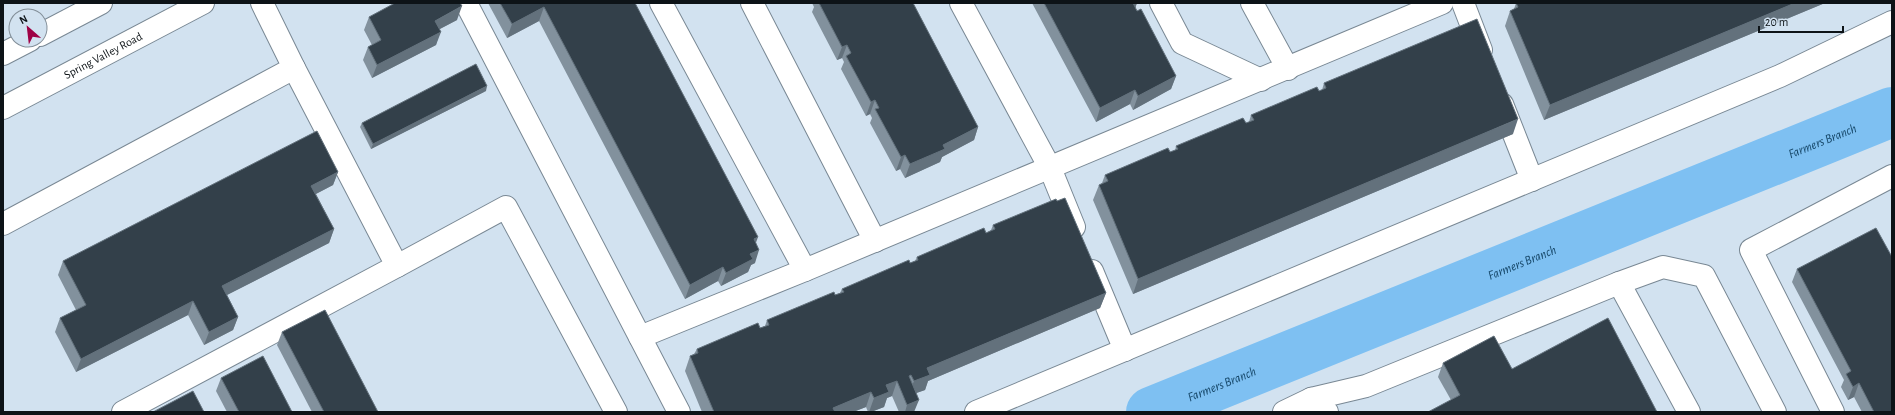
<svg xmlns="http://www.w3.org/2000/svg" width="1895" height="415" font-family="'Alegreya Sans',sans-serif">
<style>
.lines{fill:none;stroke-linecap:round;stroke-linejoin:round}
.river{stroke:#7ec0f2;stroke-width:50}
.minor-casing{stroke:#798894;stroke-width:24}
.major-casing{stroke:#798894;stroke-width:24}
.minor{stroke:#fff;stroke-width:22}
.major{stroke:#fff;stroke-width:22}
.wall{fill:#82919d}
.shaded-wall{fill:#63717c}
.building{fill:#33404a;stroke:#63717c}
.labels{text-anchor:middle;stroke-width:4;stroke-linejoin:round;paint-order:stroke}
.street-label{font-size:12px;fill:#0d1317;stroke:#d2e2f0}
.water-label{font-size:13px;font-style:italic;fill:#17486a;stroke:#d2e2f0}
</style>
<rect width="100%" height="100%" fill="#d2e2f0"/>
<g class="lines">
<!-- river -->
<path class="river" id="s1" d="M1151 412 1892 112"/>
<!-- minor casing -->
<g class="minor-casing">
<g id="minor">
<path d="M466 3 679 412"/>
<path d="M752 3 875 241"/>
<path d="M961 3 1050 168 1074 227"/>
<path d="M1161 3 1182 43 1261 80"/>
<path d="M1252 3 1288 69"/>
<path d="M1463 3 1481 50"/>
<path d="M1502 104 1532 180"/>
<path d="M3 224 294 68 262 3"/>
<path d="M397 266 506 207 616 412"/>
<path d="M805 270 1442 3"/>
<path d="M1092 271 1125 350"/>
<path d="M1619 283 1663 267 1704 276 1775 412"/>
<path d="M640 337 805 270 661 3"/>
<path d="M1311 399 1366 386 1619 283 1689 412"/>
<path d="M123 412 397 266 294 68"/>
<path d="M976 412 1780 76 1892 22"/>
<path d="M1284 412 1311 399 1327 412"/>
<path d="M1833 412 1751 250 1892 176"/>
</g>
</g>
<!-- major casing -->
<g class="major-casing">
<g id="major">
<path d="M40 35 101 3"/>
<path d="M3 54 30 40"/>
<path id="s2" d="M3 108 203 3"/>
</g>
</g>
<!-- minor -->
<use href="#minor" class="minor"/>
<!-- major -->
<use href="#major" class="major"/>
</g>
<!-- wall -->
<g class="wall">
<path d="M488 3H635L756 243 755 263 751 265 748 272 721 286 718 281 685 299 539 21 507 38Z"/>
<path d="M812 3H913L978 127 974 140 942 157 940 162 905 178 900 169 896 171 870 123 872 118 870 114 866 116 841 69 844 62 842 58 837 60 812 12 814 7Z"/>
<path d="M1032 3H1137L1135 8 1176 76 1171 89 1133 110 1130 104 1096 122Z"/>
<path d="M1516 3H1825L1544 120 1505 26 1510 11 1514 9Z"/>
<path d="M369 17 457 20 440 29 436 45 372 78 363 60 368 47 372 45 364 30Z"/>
<path d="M1324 83 1513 134 1133 294 1093 200 1099 185 1102 183 1105 175 1175 151 1176 146 1249 122 1251 115 1322 90Z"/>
<path d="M486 91 371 149 360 127 362 123Z"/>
<path d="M338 172 333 185 316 194 334 229 329 243 227 295 238 317 233 330 204 345 188 315 76 372 55 332 60 318 76 310 58 275 63 261Z"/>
<path d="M1057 201 1106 293 1100 308 928 381 925 390 916 393 914 412H899L892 396 887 398 884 407 871 412H868L866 407 853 412H702L685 371 690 356 694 354 697 349 760 328 765 326 767 320 840 293 842 289 910 263 915 261 917 257 986 233 991 230 993 225Z"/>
<path d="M1797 269 1892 412H1862L1854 397 1848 400 1841 387 1844 380 1792 282Z"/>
<path d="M282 332 378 412H312L277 345Z"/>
<path d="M1443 363 1512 369 1451 400 1438 377Z"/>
<path d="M221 378 292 412H227L216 391Z"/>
</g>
<!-- shaded-wall -->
<g class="shaded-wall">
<path d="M1132 3H1137L1133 14Z"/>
<path d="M1795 3H1825L1544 120 1550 105Z"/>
<path d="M462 6 457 20 430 34 435 21Z"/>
<path d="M544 7 539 21 507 38 512 24Z"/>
<path d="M441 32 436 45 372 78 377 65Z"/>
<path d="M847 45 842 58 837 60 842 47Z"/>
<path d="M1176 76 1171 89 1133 110 1138 96Z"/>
<path d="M487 86 486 91 371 149 373 144Z"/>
<path d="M1135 90 1130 104 1096 122 1100 108Z"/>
<path d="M875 100 870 114 866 116 871 102Z"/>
<path d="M1518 119 1513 134 1133 294 1138 279Z"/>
<path d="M978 127 974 140 942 157 940 162 905 178 910 164 943 145Z"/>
<path d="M905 155 900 169 896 171 901 157Z"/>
<path d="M338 172 333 185 306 199 311 186Z"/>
<path d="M334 229 329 243 217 300 222 286Z"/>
<path d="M758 237 753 251 754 239Z"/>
<path d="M759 250 755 263 751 265 748 272 721 286 726 273 750 254Z"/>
<path d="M723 267 718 281 685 299 690 285Z"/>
<path d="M1106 293 1100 308 928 381 925 390 908 396 914 381 927 368Z"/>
<path d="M193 301 188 315 76 372 81 359Z"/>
<path d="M238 317 233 330 204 345 209 332Z"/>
<path d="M897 381 892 396 887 398 884 407 871 412H869L874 398 886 385Z"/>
<path d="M1859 383 1854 397 1848 400 1853 387Z"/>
<path d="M871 392 866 407 853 412H832L833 408Z"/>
<path d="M919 400 914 412H905L907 405Z"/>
</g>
<!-- building -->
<g class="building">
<path d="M395 3H460L462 6 435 21 441 32 377 65 368 47 381 40 369 17Z"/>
<path d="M500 3H635L758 237 754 239 759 250 750 254 753 259 726 273 723 267 690 285 544 7 512 24Z"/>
<path d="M819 3H913L978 127 943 145 945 149 910 164 905 155 901 157 875 109 879 108 875 100 871 102 846 56 851 53 847 45 842 47Z"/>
<path d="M1044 3H1133L1137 11 1141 9 1176 76 1138 96 1135 90 1100 108Z"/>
<path d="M1516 3H1795L1550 105 1510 11 1518 7Z"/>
<path d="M1477 19 1518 119 1138 279 1099 185 1108 181 1105 175 1168 148 1170 152 1178 149 1176 146 1243 118 1246 123 1254 120 1251 115 1317 87 1319 91 1326 88 1324 83Z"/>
<path d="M476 64 487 86 373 144 362 123Z"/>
<path d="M317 131 338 172 311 186 334 229 222 286 238 317 209 332 193 301 81 359 60 318 86 305 63 261Z"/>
<path d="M1065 198 1106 293 927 368 930 375 914 381 911 375 909 376 919 400 907 405 897 381 886 385 889 392 874 398 871 392 833 408 835 412H714L690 356 698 353 697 349 758 323 760 328 769 325 767 320 834 292 835 295 844 292 842 289 909 260 910 263 918 260 917 257 984 228 986 233 995 229 993 225 1056 199 1057 201Z"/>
<path d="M1876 228 1892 257V412H1874L1859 383 1853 387 1846 374 1851 371 1797 269Z"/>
<path d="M325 310 378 412H324L282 332Z"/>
<path d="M1608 318 1657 412H1428L1460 395 1443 363 1494 336 1512 369Z"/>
<path d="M263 356 292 412H239L221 378Z"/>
<path d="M193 391 204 412H153Z"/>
</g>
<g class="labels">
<!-- street labels -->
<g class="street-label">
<text dy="4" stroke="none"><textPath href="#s2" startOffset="113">Spring Valley Road</textPath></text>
</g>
<!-- water labels -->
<g class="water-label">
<text dy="5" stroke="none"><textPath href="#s1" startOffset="724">Farmers Branch</textPath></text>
<text dy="5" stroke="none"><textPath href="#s1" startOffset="400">Farmers Branch</textPath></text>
<text dy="5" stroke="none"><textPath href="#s1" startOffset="76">Farmers Branch</textPath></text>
</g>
</g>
<!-- border -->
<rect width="1895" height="415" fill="none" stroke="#0d1317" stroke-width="8"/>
<!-- north arrow -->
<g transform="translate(28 28) rotate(332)"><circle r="19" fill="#d2e2f0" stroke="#838f99"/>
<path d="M0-3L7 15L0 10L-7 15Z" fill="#9f0145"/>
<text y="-6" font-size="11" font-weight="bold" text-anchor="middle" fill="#0d1317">N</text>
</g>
<!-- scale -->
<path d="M1759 26v6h84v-6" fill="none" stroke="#0d1317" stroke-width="2"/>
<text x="1765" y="26" font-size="12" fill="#0d1317" stroke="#d2e2f0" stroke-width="3" paint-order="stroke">20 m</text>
</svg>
